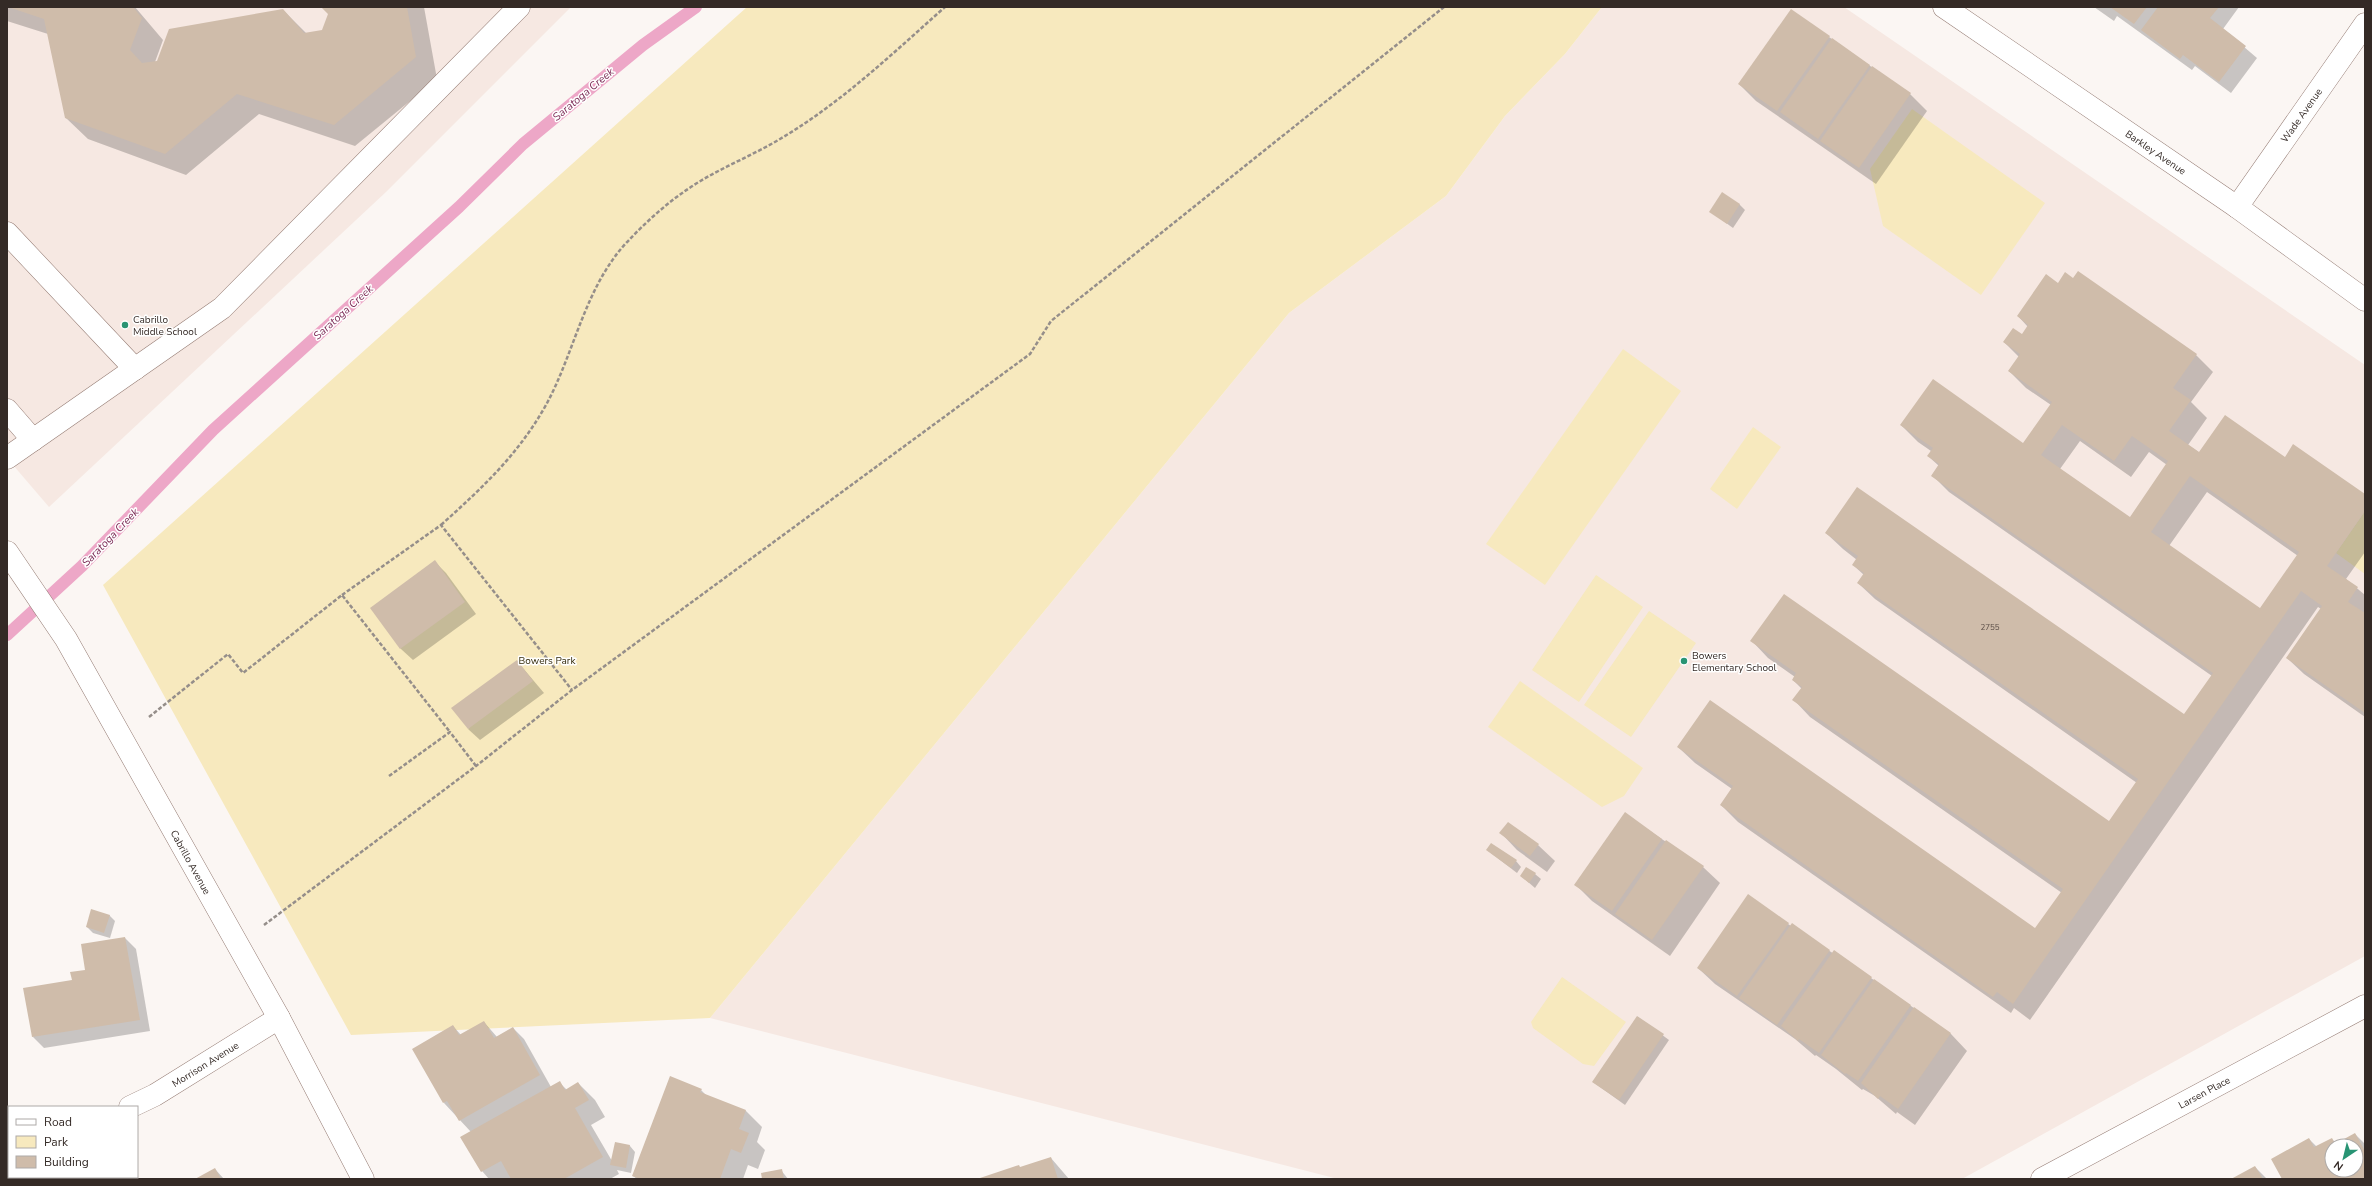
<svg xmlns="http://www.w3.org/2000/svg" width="2372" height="1186" font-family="'Nunito Sans',sans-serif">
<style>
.built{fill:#f6e8e2}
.green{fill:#f7e9be}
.shadow{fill:#0003;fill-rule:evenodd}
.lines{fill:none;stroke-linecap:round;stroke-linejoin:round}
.stream{stroke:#eda7c7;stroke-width:12}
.building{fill:#cfbcaa;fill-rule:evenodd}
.service-casing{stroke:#957c74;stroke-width:23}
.minor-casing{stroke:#957c74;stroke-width:23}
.tertiary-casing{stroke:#957c74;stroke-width:23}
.path{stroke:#958e8a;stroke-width:2.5;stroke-dasharray:4 2;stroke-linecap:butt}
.service{stroke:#fff;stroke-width:22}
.minor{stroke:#fff;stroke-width:22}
.tertiary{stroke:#fff;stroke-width:22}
.poi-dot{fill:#289474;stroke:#fff;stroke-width:1.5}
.labels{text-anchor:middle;stroke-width:3;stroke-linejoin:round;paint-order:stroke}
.number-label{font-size:8px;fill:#5b4e47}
.street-label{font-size:10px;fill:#342a26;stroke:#fff}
.poi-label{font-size:10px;fill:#342a26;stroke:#fff;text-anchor:start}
.park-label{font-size:10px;fill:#342b0b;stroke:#fff}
.water-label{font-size:11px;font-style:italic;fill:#7c2b56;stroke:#fff}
</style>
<rect width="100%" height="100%" fill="#fbf6f3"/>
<!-- built -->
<g class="built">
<path d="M7 7H571L386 192 49 507 7 458Z"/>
<path d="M1602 7H1844L2365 365V956L1962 1179H1338L710 1018 1289 313 1446 196 1505 116 1565 54Z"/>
</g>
<!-- green -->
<g class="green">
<path d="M747 7H1602L1565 54 1505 116 1446 196 1289 313 710 1018 351 1035 103 585Z"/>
<path d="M1912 109 2045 203 1981 295 1883 226 1870 169Z"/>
<path d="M1623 349 1681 391 1545 585 1486 544Z"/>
<path d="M1753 427 1781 447 1737 509 1710 489Z"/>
<path d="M2365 511V574L2336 553Z"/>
<path d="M1596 575 1643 607 1579 702 1532 670Z"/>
<path d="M1649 611 1696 643 1631 737 1584 705Z"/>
<path d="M1520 681 1643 768 1624 796 1602 807 1488 727Z"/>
<path d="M1562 977 1626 1022 1594 1066 1583 1064 1533 1028 1531 1022Z"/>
</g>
<!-- shadow -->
<g class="shadow">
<path d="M7 7H135L163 40 155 62 283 10 307 34 323 31 329 14 323 7H424L437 79 355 146 259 114 186 175 88 139 66 118 48 34 7 21Z"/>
<path d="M2094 7H2239L2223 29 2257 58 2231 93 2195 66 2192 70 2117 16 2114 21Z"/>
<path d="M1829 37 1910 94 1927 111 1876 184 1756 101 1739 84Z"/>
<path d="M1739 204 1745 210 1733 228 1711 212Z"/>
<path d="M2078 273 2196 355 2213 372 2191 402 2207 418 2188 445 2200 453 2285 458 2365 496V552L2346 579 2365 595V717L2304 674 2287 658 2321 609 2318 607 2030 1020 2014 1008 2011 1013 1738 822 1721 805 1732 789 1695 763 1678 747 2036 930 2062 893 1810 717 1794 700 1802 689 1793 680 1795 677 1768 658 1752 641 2109 823 2137 783 1875 599 1858 583 1864 575 1853 565 1857 560 1843 549 1826 533 2184 716 2212 676 1949 492 1932 475 1939 466 1928 456 1931 451 1918 442 1901 425 2024 444 2051 405 2026 388 2009 371 2019 357 2004 342 2022 336 2028 327 2018 316 2058 284 2074 279ZM2080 441 2131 477 2149 452 2167 465 2130 518 2060 469ZM2207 492 2298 556 2260 610 2169 546Z"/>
<path d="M435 562 446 573 476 614 413 660 401 649 372 608Z"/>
<path d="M517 661 544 693 480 740 468 729Z"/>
<path d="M1625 814 1703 867 1720 883 1670 956 1592 901 1576 885Z"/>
<path d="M1501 833 1538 845 1555 861 1547 872 1517 850Z"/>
<path d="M1487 850 1516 861 1521 867 1517 873Z"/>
<path d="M1535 874 1541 879 1535 888 1521 876Z"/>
<path d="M109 915 115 921 110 938 93 933 87 927Z"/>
<path d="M1788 924 1871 978 1951 1034 1967 1051 1915 1125 1897 1112 1896 1114 1875 1096 1863 1089 1862 1090 1836 1069 1816 1055 1815 1056 1795 1039 1715 984 1698 968Z"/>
<path d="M125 938 136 949 150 1031 44 1048 33 1037 73 981Z"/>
<path d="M1638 1017 1669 1040 1625 1105 1593 1082Z"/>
<path d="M484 1022 497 1037 513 1028 524 1039 551 1087 560 1083 567 1090 578 1083 595 1100 605 1117 591 1125 612 1161 616 1143 630 1146 635 1152 631 1173 617 1170 619 1174 610 1179H489L482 1171 471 1132 444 1103 453 1026 461 1035Z"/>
<path d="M701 1090 708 1097 746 1111 762 1127 757 1142 765 1150 758 1169 748 1165 743 1179H637L633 1176Z"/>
<path d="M2355 1134 2365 1144V1179H2283L2309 1139 2317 1147 2332 1139 2337 1144ZM2332 1146H2356V1170H2332Z"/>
<path d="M1051 1158 1069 1179H979L1021 1168Z"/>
<path d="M2255 1167 2267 1179H2233Z"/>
<path d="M215 1169 224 1179H197Z"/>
<path d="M781 1170 788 1179H763Z"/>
</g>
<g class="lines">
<!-- stream -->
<path class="stream" d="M7 635 82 566 213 430 459 207 523 144 643 45 696 7"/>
</g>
<!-- building -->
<g class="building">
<path d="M8 7H133L142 18 130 50 142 63 157 61 169 29 283 9 304 33 322 30 328 14 321 7H407L416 57 334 125 237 94 165 154 65 118 44 19Z"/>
<path d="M2110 7H2147L2134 24Z"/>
<path d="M2158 7H2219L2210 18 2246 46 2219 82 2183 55 2180 59 2141 30Z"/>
<path d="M1791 9 1830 36 1777 111 1738 84Z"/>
<path d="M1832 38 1870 65 1818 139 1780 112Z"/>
<path d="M1872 66 1911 93 1859 168 1820 141Z"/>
<path d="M1722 192 1740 204 1727 224 1709 212Z"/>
<path d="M2078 271 2197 354 2173 388 2191 400 2169 431 2199 452 2225 415 2285 457 2293 444 2365 494V511L2327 566 2358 587 2348 602 2365 613V713L2286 658 2322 606 2301 591 2013 1004 1997 992 1993 997 1720 805 1733 786 1677 747 1710 700 2035 928 2063 889 1792 700 1802 687 1792 680 1796 673 1750 641 1784 594 2109 821 2138 779 1857 583 1864 573 1852 565 1858 556 1825 533 1857 487 2184 714 2213 673 1931 476 1939 464 1927 456 1933 448 1900 425 1933 379 2023 443 2052 402 2008 371 2020 354 2003 342 2013 328 2022 334 2028 325 2017 316 2046 274 2058 283 2065 272 2073 278ZM2062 425 2114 461 2132 436 2168 461 2130 517 2041 455ZM2190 476 2299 552 2260 608 2151 532Z"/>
<path d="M435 560 465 602 400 649 370 608Z"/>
<path d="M517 660 533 681 468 729 451 708Z"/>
<path d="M1625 812 1662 839 1612 911 1574 885Z"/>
<path d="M1508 822 1539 844 1530 856 1499 833Z"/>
<path d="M1666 840 1704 866 1652 940 1615 914Z"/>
<path d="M1491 843 1517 860 1511 868 1486 850Z"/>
<path d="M1526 867 1536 873 1529 883 1520 876Z"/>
<path d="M1748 894 1789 923 1737 996 1697 968Z"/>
<path d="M91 909 110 915 104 933 86 927Z"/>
<path d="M1792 923 1830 950 1777 1025 1739 998Z"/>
<path d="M125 937 140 1020 32 1037 23 988 72 980 70 972 85 970 81 944Z"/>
<path d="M1834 950 1872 977 1819 1053 1799 1039 1798 1041 1781 1026Z"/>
<path d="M1874 979 1911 1005 1858 1081 1846 1073 1845 1074 1821 1055Z"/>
<path d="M1914 1007 1951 1033 1898 1109 1880 1096 1878 1099 1861 1083Z"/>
<path d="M1637 1016 1664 1034 1619 1100 1592 1082Z"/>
<path d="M484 1021 494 1038 513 1027 540 1075 459 1121 447 1101 443 1103 412 1049 453 1025 459 1035Z"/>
<path d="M670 1076 702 1089 700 1092 746 1110 739 1129 749 1133 741 1153 731 1149 720 1179H640L632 1176Z"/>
<path d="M560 1081 565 1090 578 1082 589 1100 575 1108 603 1157 564 1179H511L501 1161 481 1172 460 1137Z"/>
<path d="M2355 1133 2365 1151V1179H2282L2271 1159 2309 1138 2314 1147 2332 1138 2335 1144ZM2332 1146H2356V1170H2332Z"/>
<path d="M615 1142 630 1145 626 1168 610 1165Z"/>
<path d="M1051 1157 1058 1179H977L1019 1165 1020 1167Z"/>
<path d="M2255 1166 2263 1179H2231Z"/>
<path d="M215 1168 221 1179H195Z"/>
<path d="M782 1169 784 1179H762L761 1173Z"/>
</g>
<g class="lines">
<!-- service casing -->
<g class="service-casing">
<g id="service">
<path d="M7 233 135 369"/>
<path d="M7 410 33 440"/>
<path d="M7 458 222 308 519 7"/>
</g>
</g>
<!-- minor casing -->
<g class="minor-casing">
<g id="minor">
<path d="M1944 7 2237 207 2365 300"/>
<path d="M2237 207 2365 24"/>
<path d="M130 1107 155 1095 279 1018"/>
<path d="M7 1146H9"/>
<path d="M2042 1179 2365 1006"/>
</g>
</g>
<!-- tertiary casing -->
<g class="tertiary-casing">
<path id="tertiary" d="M7 552 66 639 279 1018 363 1179"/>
</g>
<!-- path -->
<g class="path">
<path d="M441 525C482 488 518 455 546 405 575 352 585 285 629 240 646 222 667 203 688 189 717 169 750 157 780 139 841 103 892 54 945 7"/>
<path d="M342 595 441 525 572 690"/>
<path d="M149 717 228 654 243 673 342 595 450 732"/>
<path d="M389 776 450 732 476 766"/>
<path d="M264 925 476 766 572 690 1030 354 1051 321 1444 7"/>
</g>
<!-- service -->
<use href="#service" class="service"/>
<!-- minor -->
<use href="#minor" class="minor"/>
<!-- tertiary -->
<use href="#tertiary" class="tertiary"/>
</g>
<!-- markers -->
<g class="poi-dot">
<circle cx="125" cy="325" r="4"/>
<circle cx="1684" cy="661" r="4"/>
</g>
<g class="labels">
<!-- number labels -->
<g class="number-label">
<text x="1990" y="630">2755</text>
</g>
<!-- street labels -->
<g class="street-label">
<text transform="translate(2301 115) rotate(-55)" y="4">Wade Avenue</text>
<text transform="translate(2156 152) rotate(34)" y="4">Barkley Avenue</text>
<text transform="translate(191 862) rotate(61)" y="4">Cabrillo Avenue</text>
<text transform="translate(205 1064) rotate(-32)" y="4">Morrison Avenue</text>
<text transform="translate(2204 1092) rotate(-28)" y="4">Larsen Place</text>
</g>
<!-- poi labels -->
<g class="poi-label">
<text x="133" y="323">Cabrillo<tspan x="133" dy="12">Middle School</tspan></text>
<text x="1692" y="659">Bowers<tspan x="1692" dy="12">Elementary School</tspan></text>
</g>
<!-- park labels -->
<g class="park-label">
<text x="547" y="664">Bowers Park</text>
</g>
<!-- water labels -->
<g class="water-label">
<text transform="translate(583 94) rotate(-40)" y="4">Saratoga Creek</text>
<text transform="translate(343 312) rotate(-42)" y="4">Saratoga Creek</text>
<text transform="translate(110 537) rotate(-46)" y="4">Saratoga Creek</text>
</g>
</g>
<!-- border -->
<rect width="2372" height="1186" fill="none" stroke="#342a26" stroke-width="16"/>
<!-- legend -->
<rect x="8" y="1106" width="130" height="72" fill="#ffffff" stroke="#aeaaa8"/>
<rect x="16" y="1119" width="20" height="6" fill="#ffffff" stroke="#aeaaa8"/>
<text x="44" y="1126" font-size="12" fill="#342a26">Road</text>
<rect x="16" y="1136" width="20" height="12" fill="#f7e9be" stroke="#aeaaa8"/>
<text x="44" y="1146" font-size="12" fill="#342a26">Park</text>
<rect x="16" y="1156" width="20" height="12" fill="#cfbcaa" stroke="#aeaaa8"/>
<text x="44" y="1166" font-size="12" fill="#342a26">Building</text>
<!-- north arrow -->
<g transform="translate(2344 1158) rotate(215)"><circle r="19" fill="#ffffff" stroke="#aeaaa8"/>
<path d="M0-3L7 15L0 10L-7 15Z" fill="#289474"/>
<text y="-6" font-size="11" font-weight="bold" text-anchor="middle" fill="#342a26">N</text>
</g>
</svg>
